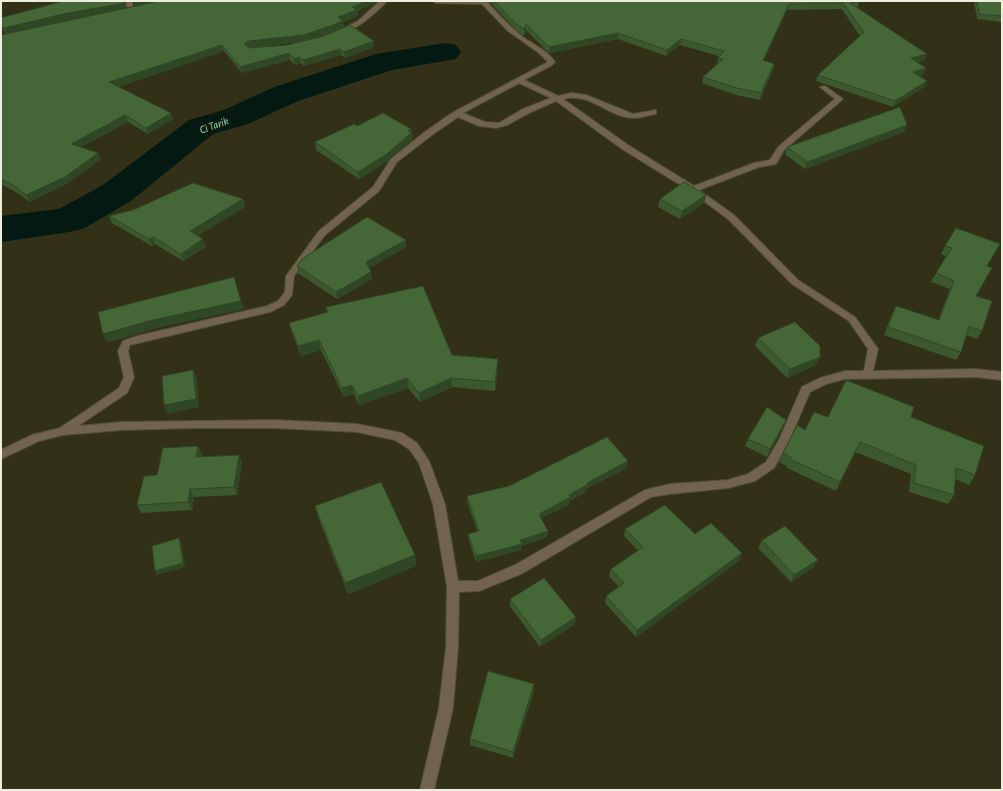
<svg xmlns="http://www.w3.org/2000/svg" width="1003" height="791" font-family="'Alegreya Sans',sans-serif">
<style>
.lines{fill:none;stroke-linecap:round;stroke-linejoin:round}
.river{fill:#041911;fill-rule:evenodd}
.minor-casing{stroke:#504f37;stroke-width:2}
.minor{fill:#72634e;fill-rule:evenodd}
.wall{fill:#3b582f;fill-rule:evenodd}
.shaded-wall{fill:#304726}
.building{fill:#456637;stroke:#304726}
.labels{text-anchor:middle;stroke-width:3.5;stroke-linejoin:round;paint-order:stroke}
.far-water-label{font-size:11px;font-style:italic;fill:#81e6be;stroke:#18180d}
</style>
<rect width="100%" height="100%" fill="#323117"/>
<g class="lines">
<!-- river -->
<path class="river" d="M445 43 456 45 461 52 456 59 392 70 298 101 248 124 213 134 131 201 83 229 69 232 1 242V216L59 209 103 185 189 120 224 110 274 87 376 54Z"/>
<!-- minor casing -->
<g class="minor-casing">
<g id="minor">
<path d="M126 1H132L133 12 128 11Z"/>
<path d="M380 1H387C378 11 352 35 338 33V31L358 21Z"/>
<path d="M433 1H493L488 3C499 15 510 27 523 37 534 45 547 50 555 62L552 65 524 80 558 96 572 93 586 95 633 114 656 110V114C649 115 641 118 634 118 608 118 592 92 563 99L628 145 694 186 754 163 770 160 778 147 835 99 820 87 825 86 843 99 784 150 776 164 759 167 699 190 734 215 798 280 855 317 878 349 873 371 976 369 1002 372V380L976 377 845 379 826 384 810 392 789 441 774 468 755 481 728 488 670 494 651 497 523 573 479 591 459 592 458 647 453 708 434 790H420L439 708 446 647 447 587 433 504 419 463 409 449 395 440 357 432 275 428H193L122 430 63 435 39 441 1 459V450L32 435 60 428 119 388 124 377 118 351 123 341 137 336 267 306 278 301 285 292 286 276 319 231 373 187 391 159 426 131 452 113 548 62 539 53 508 31 482 4 436 3ZM519 83 551 98 523 109 499 123 485 122 463 113ZM556 101 622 149 690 191 728 219 792 284 849 321 868 349 864 371H845L820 378 802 387 779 440 766 462 748 474 728 480 670 484 645 490 515 565 478 581H458L445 504 429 461 417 443 402 433 357 424 275 420 122 422 78 426 127 393 134 377 128 351 130 345 270 312 284 305 292 295 294 276 325 235 379 191 397 162 432 135 458 117 479 126 496 128 507 125 529 113Z"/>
</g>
</g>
<!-- minor -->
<use href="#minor" class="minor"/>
</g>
<!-- wall -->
<g class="wall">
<path d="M63 1H125L126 8 374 4 357 11 358 16 343 22 344 27 331 33 305 41H374V47L345 58 341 55 304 66 301 63 295 65 290 60 242 73 224 51 118 87 173 119 148 134 128 122 81 147 101 159 68 183 29 202 21 195 1 184V35L6 34 1 27V18ZM104 13 20 31 66 20ZM305 41 287 45 249 48H250Z"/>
<path d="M491 1H859L858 8 925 60 917 62 923 75 919 76 927 81 924 87 893 107 816 81 818 75 860 36 842 9 787 10 764 60 774 64 773 70 760 100 736 95 702 83 703 77 717 64 718 58 719 56 680 45 666 56 618 39 549 53 526 30 524 36 516 30 491 3Z"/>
<path d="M974 1H1002V22L977 19Z"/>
<path d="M357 126 411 129 413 139 388 161 359 179 316 150 315 142Z"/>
<path d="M904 132 805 169 785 154 787 147Z"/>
<path d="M706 195 704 203 680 219 658 207 660 199Z"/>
<path d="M243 199 245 207 197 236 206 247 183 261 155 244 152 246 112 223 109 216Z"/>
<path d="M956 228 987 266 976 296 982 331 977 339 966 335 961 352 956 360 884 335 892 314 896 306 938 320 950 289 931 282 936 273 946 256 941 254 945 246Z"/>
<path d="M406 240V247L369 268 372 279 337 299 298 273 297 266Z"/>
<path d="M326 307 452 355 498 368 495 391 452 387 420 402 408 388 359 405 354 394 344 397 321 350 301 356 292 333 289 323 327 312Z"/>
<path d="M758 338 816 365 787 378 755 346Z"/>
<path d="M828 417H911L975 475 969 485 955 479 954 495 948 504 909 492 911 474 855 452 836 491 787 468V466L779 462 783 453 805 430Z"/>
<path d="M783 427 767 457 745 446 748 439Z"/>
<path d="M202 454 201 457 239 455 242 463 237 495 194 497 192 510 141 513 137 505 157 475Z"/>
<path d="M628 461 627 468 587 488V491L570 501V504L541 518 548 531 547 537 521 546V550L476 562 469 541 468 534 478 532 467 502V496Z"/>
<path d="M315 506 415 555 416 566 348 594 318 517Z"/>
<path d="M625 529 695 534 742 553 739 561 636 637 605 603 606 596 619 587 609 576 611 569 638 551 624 536Z"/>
<path d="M762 540 814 567 791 582 758 548Z"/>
<path d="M510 599 576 617 575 624 540 647 510 606Z"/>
<path d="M534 691 513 758 470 745V739Z"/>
</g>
<!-- shaded-wall -->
<g class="shaded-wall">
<path d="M125 1 126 9 66 20 6 34 4 28 63 14Z"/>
<path d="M133 1H166L135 7Z"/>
<path d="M367 1H378L374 4 357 11 358 16 343 22 344 27 331 33 305 41 250 48 246 51 244 44 249 41 338 17 352 7Z"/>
<path d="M789 4 787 10 761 66 763 60Z"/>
<path d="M526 24V30L524 36V29Z"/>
<path d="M618 33V39L549 53V47Z"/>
<path d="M681 39 680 45 666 56 667 50Z"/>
<path d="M374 41V47L345 58 344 52Z"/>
<path d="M222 45 224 51 112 89 109 82Z"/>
<path d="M340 49 341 55 304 66 303 60Z"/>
<path d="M289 53 290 60 242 73 240 67Z"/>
<path d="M927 54 925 60 908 64 911 58Z"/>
<path d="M300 57 301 63 295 65 294 59Z"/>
<path d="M774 64 773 70 760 100 761 93Z"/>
<path d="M926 68 923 75 911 78 913 72Z"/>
<path d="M927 81 924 87 893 107 895 101Z"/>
<path d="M171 113 173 119 148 134 146 128Z"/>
<path d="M125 115 128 122 74 151 71 144Z"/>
<path d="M907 125 904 132 805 169 807 162Z"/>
<path d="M411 129V133L412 132 413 139 388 161 359 179 358 172 408 131Z"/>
<path d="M98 153 101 159 68 183 29 202 26 195Z"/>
<path d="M706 195 704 203 680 219 682 211Z"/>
<path d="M243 199 245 207 192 239 190 231Z"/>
<path d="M153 237 155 244 152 246 149 239Z"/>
<path d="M203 239 206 247 183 261 181 254Z"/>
<path d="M406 240V247L367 269 366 262Z"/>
<path d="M371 272 372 279 337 299 336 292Z"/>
<path d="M241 301 244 309 157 328 107 343 103 334 153 320Z"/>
<path d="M319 340 321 350 301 356 298 346Z"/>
<path d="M820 357 816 365 787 378 790 369Z"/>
<path d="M498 359V368L495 391V382Z"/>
<path d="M193 370 197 378 199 407 167 414 164 405Z"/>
<path d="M407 378 408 388 359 405 358 396Z"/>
<path d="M451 378 452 387 420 402 419 393Z"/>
<path d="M352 385 354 394 344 397 342 388Z"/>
<path d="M786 420 783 427 767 457 770 449Z"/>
<path d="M198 446 202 454 200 465 196 457Z"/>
<path d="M239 455 242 463 237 495 234 487Z"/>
<path d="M628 461 627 468 587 488V491L570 501V504L538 520 539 514 569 495 587 483Z"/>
<path d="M190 489 194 497 192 510 188 502Z"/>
<path d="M548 531 547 537 521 546V550L476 562V556Z"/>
<path d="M179 538 181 542 185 567 157 575 155 571Z"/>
<path d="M742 553 739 561 636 637 637 630Z"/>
<path d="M415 555 416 566 348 594 345 583Z"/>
<path d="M818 560 814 567 791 582 794 575Z"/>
<path d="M576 617 575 624 540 647 541 640Z"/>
<path d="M534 684V691L513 758V752Z"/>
</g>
<!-- building -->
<g class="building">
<path d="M63 1H124V3L63 14 4 28 1 25V18Z"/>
<path d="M159 1H367L352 7 357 10 338 17 343 21 330 26 304 35 249 41 244 44 249 48 287 45 324 36 350 25 374 41 344 52 340 49 303 60 300 57 294 59 289 53 240 67 222 45 109 82 171 113 146 128 125 115 71 144 98 153 65 177 26 195 18 188 1 179V35Z"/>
<path d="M494 1H859V2L850 3 927 54 911 58 926 68 913 72 927 81 895 101 818 75 864 32 843 3 789 4 763 60 774 64 761 93 737 88 703 77 723 59 718 58 724 51 681 39 667 50 618 33 549 47 526 24 524 29 516 24Z"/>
<path d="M977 1H1002V16L979 14Z"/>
<path d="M900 107 907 125 807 162 787 147Z"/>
<path d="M383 113 411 129 408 131 412 132 387 154 358 172 315 142 354 124 357 126Z"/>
<path d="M684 182 706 195 682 211 660 199Z"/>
<path d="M193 183 243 199 190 231 203 239 181 254 153 237 149 239 109 216 133 210Z"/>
<path d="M367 217 406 240 366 262 371 272 336 292 297 266 302 259Z"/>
<path d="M956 228 1000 244 987 266 992 268 976 296 992 301 982 331 969 326 961 352 888 327 896 306 939 320 954 281 936 273 952 248 945 246Z"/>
<path d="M234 277 241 301 153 320 103 334 98 312Z"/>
<path d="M423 286 452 355 498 359 495 382 451 378 419 393 407 378 358 396 352 385 342 388 319 340 298 346 289 323 328 312 326 307Z"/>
<path d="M795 322 820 346V357L790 369 758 338Z"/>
<path d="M193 370 196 399 164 405 162 376Z"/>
<path d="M846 380 914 407 911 417 984 446 975 475 956 468 954 495 914 483 916 465 860 442 840 482 790 459 791 457 783 453 797 425 805 430 814 412 828 417Z"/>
<path d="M767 407 786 420 770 449 748 439Z"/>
<path d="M607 437 628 461 587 483 588 484 569 495 571 497 539 514 548 531 520 540 522 544 476 556 468 534 479 531 467 496 509 486Z"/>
<path d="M198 446 196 457 239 455 234 487 190 489 188 502 137 505 144 476 157 475 163 448Z"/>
<path d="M381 482 415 555 345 583 315 506Z"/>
<path d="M665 505 695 534 711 523 742 553 637 630 606 596 624 583 611 569 643 547 625 529Z"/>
<path d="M785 526 818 560 794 575 762 540Z"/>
<path d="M179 538 183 563 155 571 152 546Z"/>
<path d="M544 578 576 617 541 640 510 599Z"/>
<path d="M488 671 534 684 513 752 470 739Z"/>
</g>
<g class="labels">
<!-- far-water labels -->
<g class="far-water-label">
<text transform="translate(214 125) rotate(-20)" y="4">Ci Tarik</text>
</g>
</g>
<!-- border -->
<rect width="1003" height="791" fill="none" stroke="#edeede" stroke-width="4"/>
</svg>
